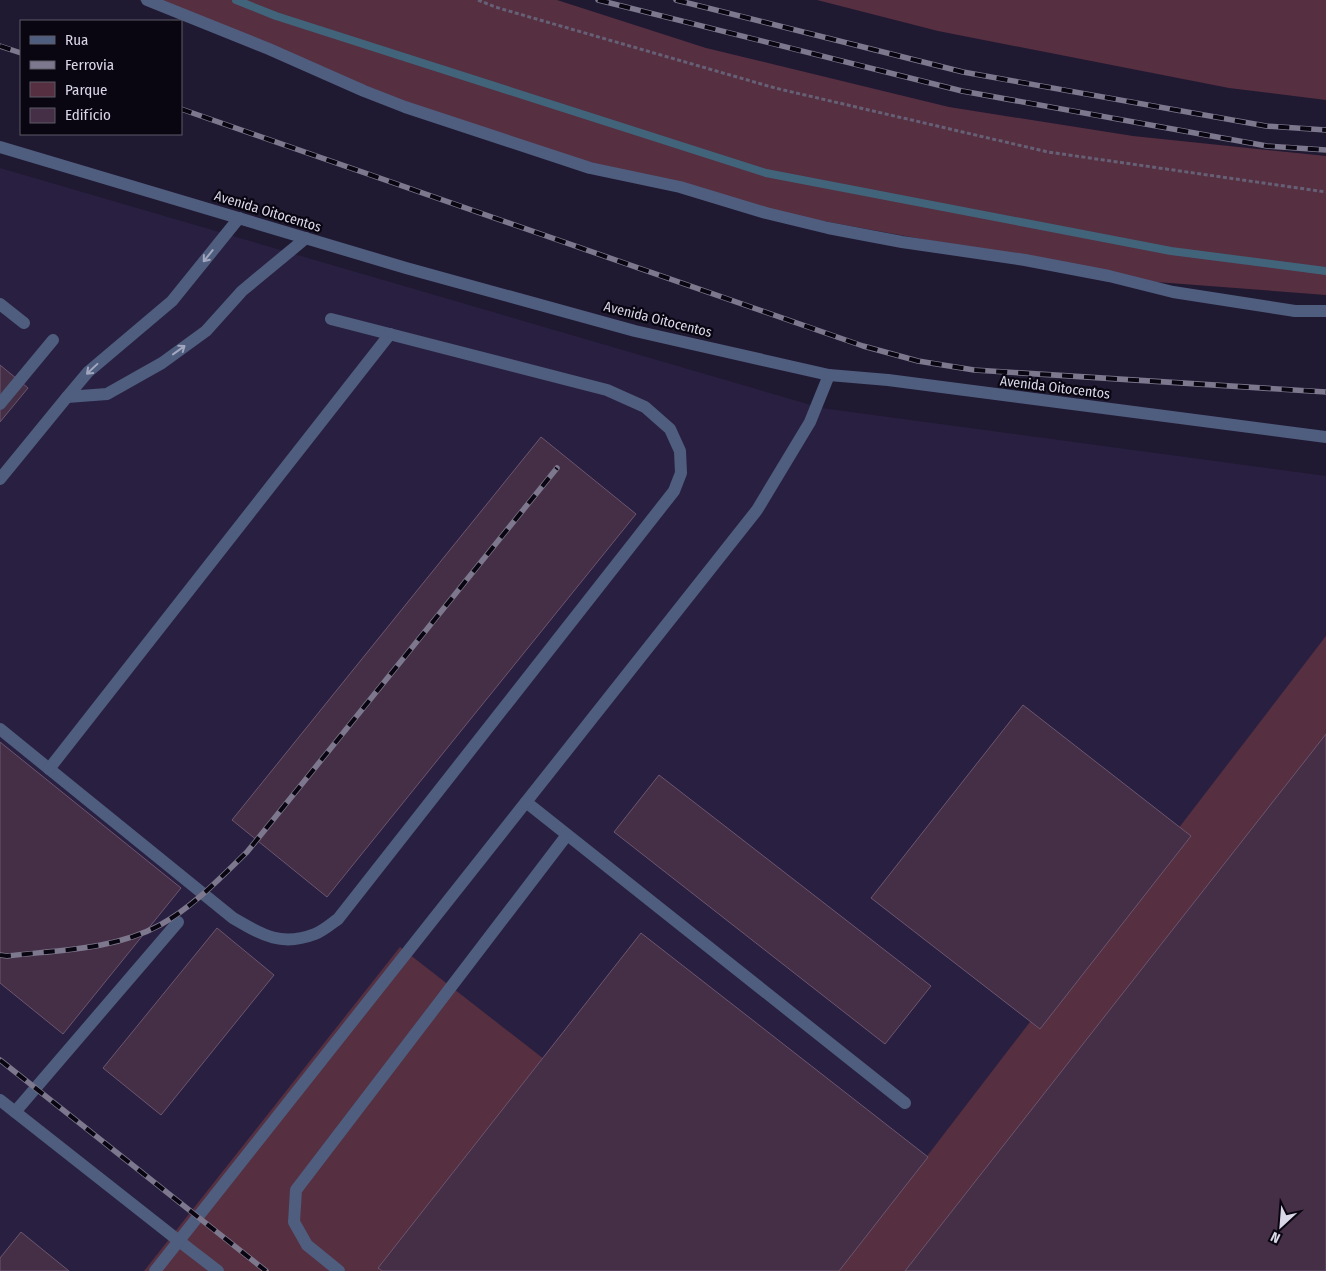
<svg xmlns="http://www.w3.org/2000/svg" width="1326" height="1271" font-family="'Fira Sans Condensed',sans-serif">
<style>
.built{fill:#292041}
.green{fill:#562f40}
.lines{fill:none;stroke-linecap:round;stroke-linejoin:round}
.stream{stroke:#41647b;stroke-width:8}
.building{fill:#452f46;stroke:#6d556f}
.path{stroke:#666076;stroke-width:3;stroke-dasharray:4 2.5;stroke-linecap:butt}
.service{stroke:#4f5d7e;stroke-width:12}
.minor{stroke:#4f5d7e;stroke-width:12}
.tertiary{stroke:#4f5d7e;stroke-width:12}
.rail-casing{stroke:#7d788d;stroke-width:5.5}
.rail{stroke:#090611;stroke-width:4;stroke-dasharray:11;stroke-linecap:butt}
.oneway{stroke:#a2a6be}
.labels{text-anchor:middle;stroke-width:4.5;stroke-linejoin:round;paint-order:stroke}
.street-label{font-size:14px;fill:#dad7e8;stroke:#090611}
</style>
<rect width="100%" height="100%" fill="#201932"/>
<!-- built -->
<path class="built" d="M0 168 821 408 1326 476V1271H0Z"/>
<!-- green -->
<g class="green">
<path d="M139 0H557L706 48 949 107 1133 136 1326 156V295L1156 282 714 201 419 109Z"/>
<path d="M817 0H1326V100L1229 88 938 31Z"/>
<path d="M1326 636V1271H839Z"/>
<path d="M400 947 816 1271H144Z"/>
</g>
<g class="lines">
<!-- stream -->
<path class="stream" d="M236 0 276 16 766 173 1171 251 1326 271"/>
</g>
<!-- building -->
<g class="building">
<path d="M0 365 28 388 0 422Z"/>
<path d="M541 437 636 514 327 897 232 820Z"/>
<path d="M1023 705 1191 836 1040 1029 871 898Z"/>
<path d="M1326 734V1271H905Z"/>
<path d="M0 742 181 888 63 1034 0 983Z"/>
<path d="M659 775 931 986 885 1044 614 832Z"/>
<path d="M217 928 274 975 161 1115 103 1068Z"/>
<path d="M641 933 928 1157 839 1271H382L378 1268Z"/>
<path d="M21 1232 69 1271H0V1258Z"/>
</g>
<g class="lines">
<!-- path -->
<path class="path" d="M478 0 495 7 775 88 1048 152 1326 192"/>
<!-- service -->
<g class="service">
<path d="M239 218 172 301 88 372 67 397 107 394 162 363 206 331 242 291 306 238"/>
<path d="M0 304 24 323"/>
<path d="M0 404 53 340"/>
<path d="M0 479 67 397"/>
<path d="M0 729 233 918C262 935 281 947 315 934 323 931 331 924 338 919L674 491 681 473 680 451 670 429 645 407 607 390 331 319"/>
<path d="M49 769 390 334"/>
<path d="M526 802 905 1103"/>
<path d="M15 1112 178 922"/>
<path d="M179 1241 218 1271"/>
<path d="M339 1271 307 1245 294 1222 296 1190 567 835"/>
</g>
<!-- minor -->
<g class="minor">
<path d="M147 0 269 49 364 91 405 107 590 168 680 187 766 213 828 228 902 242 1025 260 1109 276 1173 292 1295 311H1326"/>
<path d="M0 1100 179 1241"/>
<path d="M155 1271 757 510 810 422 829 375"/>
</g>
<!-- tertiary -->
<path class="tertiary" d="M0 147 406 268 635 331 829 375 888 380 1326 437"/>
<!-- rail casing -->
<g class="rail-casing">
<g id="rail">
<path d="M598 0 962 91 1267 146 1326 150"/>
<path d="M676 0 963 72 1266 126 1326 130"/>
<path d="M0 46 21 53"/>
<path d="M181 109 863 346 918 361 974 370 1326 392"/>
<path d="M0 955 7 956C58 950 114 950 160 925 193 907 220 878 247 852L557 468"/>
<path d="M0 1060 266 1271"/>
</g>
</g>
<!-- rail -->
<use href="#rail" class="rail"/>
</g>
<!-- one-way arrows -->
<defs><path id="oneway-shaft" d="M-6 0H5M1.5-3L5.5 0L1.5 3" fill="none" stroke-width="1.6" stroke-linecap="round" stroke-linejoin="round" transform="scale(1.25)"/></defs>
<g class="oneway">
<use href="#oneway-shaft" transform="translate(208 256) rotate(129)"/>
<use href="#oneway-shaft" transform="translate(179 350) rotate(-36)"/>
<use href="#oneway-shaft" transform="translate(92 369) rotate(137)"/>
</g>
<g class="labels">
<!-- street labels -->
<g class="street-label">
<text transform="translate(268 211) rotate(17)" y="5">Avenida Oitocentos</text>
<text transform="translate(658 319) rotate(14)" y="5">Avenida Oitocentos</text>
<text transform="translate(1055 387) rotate(7)" y="5">Avenida Oitocentos</text>
</g>
</g>
<!-- legend -->
<rect x="20" y="20" width="162" height="115" fill="#090611" stroke="#5d5a67"/>
<rect x="30" y="36" width="25" height="8" fill="#4f5d7e" stroke="#5d5a67"/>
<text x="65" y="45" font-size="15" fill="#dad7e8">Rua</text>
<rect x="30" y="61" width="25" height="8" fill="#7d788d" stroke="#5d5a67"/>
<text x="65" y="70" font-size="15" fill="#dad7e8">Ferrovia</text>
<rect x="30" y="82" width="25" height="15" fill="#562f40" stroke="#5d5a67"/>
<text x="65" y="95" font-size="15" fill="#dad7e8">Parque</text>
<rect x="30" y="108" width="25" height="15" fill="#452f46" stroke="#5d5a67"/>
<text x="65" y="120" font-size="15" fill="#dad7e8">Edifício</text>
<!-- north arrow -->
<g transform="translate(1281 1226) rotate(206)" stroke="#090611" stroke-width="4" paint-order="stroke">
<path d="M0-4L9 19L0 12L-9 19Z" fill="#dad7e8"/>
<text y="-8" font-size="14" font-weight="bold" text-anchor="middle" fill="#dad7e8">N</text>
</g>
</svg>
